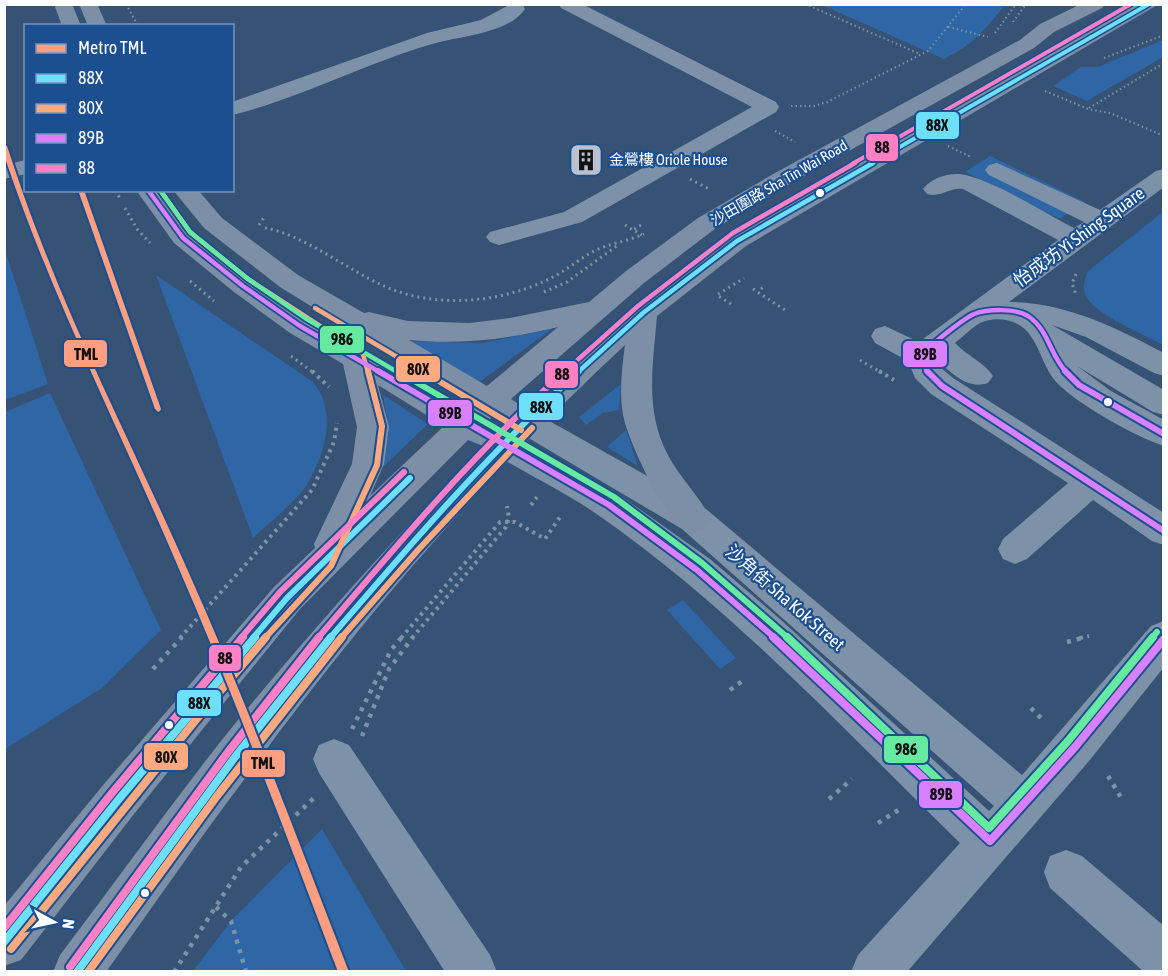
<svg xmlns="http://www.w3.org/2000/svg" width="1168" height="976" font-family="'Asap Condensed','Noto Sans TC',sans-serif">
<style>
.green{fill:#2f66a5}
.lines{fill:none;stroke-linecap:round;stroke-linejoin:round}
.path-far3{stroke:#7d92a8;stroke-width:2;stroke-dasharray:1.5 3;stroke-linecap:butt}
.path-far2{stroke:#7d92a8;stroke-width:3;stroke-dasharray:2 4;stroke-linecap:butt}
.path-far1{stroke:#7d92a8;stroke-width:4;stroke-dasharray:3 4.5;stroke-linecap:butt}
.path{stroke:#7d92a8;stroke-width:4.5;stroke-dasharray:4 6;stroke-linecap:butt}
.minor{fill:#7d92a8;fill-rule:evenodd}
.major{fill:#7d8ea7;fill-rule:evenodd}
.bus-1-far3-casing{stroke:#1b4f8f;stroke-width:7}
.bus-1-far2-casing{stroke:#1b4f8f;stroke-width:8}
.bus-1-far1-casing{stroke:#1b4f8f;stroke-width:10}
.bus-1-casing{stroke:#1b4f8f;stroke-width:12}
.bus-2-far2-casing{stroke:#1b4f8f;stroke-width:8}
.bus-2-far1-casing{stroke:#1b4f8f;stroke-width:10}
.bus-2-casing{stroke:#1b4f8f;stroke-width:12}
.bus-3-far2-casing{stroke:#1b4f8f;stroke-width:8}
.bus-3-far1-casing{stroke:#1b4f8f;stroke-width:10}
.bus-3-casing{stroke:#1b4f8f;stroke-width:12}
.bus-4-far3-casing{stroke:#1b4f8f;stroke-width:7}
.bus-4-far2-casing{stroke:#1b4f8f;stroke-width:8}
.bus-4-far1-casing{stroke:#1b4f8f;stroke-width:10}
.bus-4-casing{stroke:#1b4f8f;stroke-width:12}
.bus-5-far2-casing{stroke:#1b4f8f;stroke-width:8}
.bus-5-far1-casing{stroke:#1b4f8f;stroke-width:10}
.bus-5-casing{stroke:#1b4f8f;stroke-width:12}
.bus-1-far3{stroke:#6ddff8;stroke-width:4}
.bus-1-far2{stroke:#6ddff8;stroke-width:4.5}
.bus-1-far1{stroke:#6ddff8;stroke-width:6}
.bus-1{stroke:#6ddff8;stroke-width:8}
.bus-2-far2{stroke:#ffa980;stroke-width:4.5}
.bus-2-far1{stroke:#ffa980;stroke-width:6}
.bus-2{stroke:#ffa980;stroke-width:8}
.bus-3-far2{stroke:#d880ff;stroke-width:4.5}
.bus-3-far1{stroke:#d880ff;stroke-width:6}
.bus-3{stroke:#d880ff;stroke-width:8}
.bus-4-far3{stroke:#ff80c5;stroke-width:4}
.bus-4-far2{stroke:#ff80c5;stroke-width:4.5}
.bus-4-far1{stroke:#ff80c5;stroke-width:6}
.bus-4{stroke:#ff80c5;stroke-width:8}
.bus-5-far2{stroke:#66e9a0;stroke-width:4.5}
.bus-5-far1{stroke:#66e9a0;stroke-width:6}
.bus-5{stroke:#66e9a0;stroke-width:8}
.metro-1-casing{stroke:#1b4f8f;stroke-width:4}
.metro-1{fill:#ff9e80;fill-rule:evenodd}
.bus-dot{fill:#fff;stroke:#1b4f8f;stroke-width:2}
.labels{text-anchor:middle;stroke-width:4.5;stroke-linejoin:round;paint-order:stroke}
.far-poi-label{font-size:15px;fill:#fff;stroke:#1b4f8f;text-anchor:start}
.far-street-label{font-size:15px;fill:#fff;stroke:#1b4f8f}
.street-label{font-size:18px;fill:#fff;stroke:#1b4f8f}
.line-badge{stroke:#1b4f8f;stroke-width:2}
.pale-badge-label{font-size:16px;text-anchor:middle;font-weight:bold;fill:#111}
</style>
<rect width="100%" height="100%" fill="#365274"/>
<!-- green -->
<g class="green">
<path d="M827 5V4L1005 5C983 31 976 43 944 59L824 6Z"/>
<path d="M1163 40V57L1087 101 1053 86 1081 67H1098Z"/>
<path d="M990 156 1085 202 1060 219 965 172Z"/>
<path d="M1163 212V345C1145 335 1091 313 1085 294 1082 286 1085 279 1088 271Z"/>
<path d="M4 247 48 384 5 400H4Z"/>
<path d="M156 275 313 382C338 412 325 456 306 486 295 502 268 524 253 538Z"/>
<path d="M552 329 478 383 409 341 482 343Z"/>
<path d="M621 384 619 410 603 413 586 425 579 417Z"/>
<path d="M50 393 161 630 102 688 5 749V412Z"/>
<path d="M383 395 428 424 381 469 389 432Z"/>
<path d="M626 430 638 466 607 447Z"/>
<path d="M683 600 736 658 720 669 667 610Z"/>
<path d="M322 829 406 971H193L231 921Z"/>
</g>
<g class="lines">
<!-- path-far3 -->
<g class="path-far3">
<path d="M126 4 138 26"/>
<path d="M805 4 920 54"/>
<path d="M1013 22 1026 4"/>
<path d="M948 27 988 37"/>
<path d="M995 33 1016 4"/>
<path d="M1104 58 1164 35"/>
<path d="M1045 91 1088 109 1110 113 1164 136"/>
<path d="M791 106H814L827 102 928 51 966 4"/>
<path d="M1089 108 1164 63"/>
<path d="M775 131 795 142"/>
<path d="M948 146 971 157"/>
</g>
<!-- path-far2 -->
<g class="path-far2">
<path d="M690 179 711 190"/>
<path d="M116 190 120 199"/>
<path d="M125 208 137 229 150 243"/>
<path d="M259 225 265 216"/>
<path d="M625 225 633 230"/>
<path d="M641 225 633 230 642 235"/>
<path d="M265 228C302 234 348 270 384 286 434 309 501 303 549 279 566 271 580 258 596 250 612 243 628 241 644 234"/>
<path d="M1076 274 1072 283 1076 295"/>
<path d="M190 281 214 301"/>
<path d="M753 289 788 312"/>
<path d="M761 289 765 285"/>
<path d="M544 292 567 282 618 245"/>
<path d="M731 304 717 295 744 278"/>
<path d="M291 356 314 373"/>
<path d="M860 360 882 373"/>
</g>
<!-- path-far1 -->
<g class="path-far1">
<path d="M312 371 329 387"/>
<path d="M879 371 894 380"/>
<path d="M531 505 537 497"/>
<path d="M180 638 312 490 334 442 337 423"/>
<path d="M401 638 500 522H515L545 539 560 517"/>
<path d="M412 638 506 527 509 518 507 506"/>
<path d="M1080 638 1089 636"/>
</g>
<!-- path -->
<g class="path">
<path d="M1067 642 1086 637"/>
<path d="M153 669 182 637"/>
<path d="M730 690 745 679"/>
<path d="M1031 708 1043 720"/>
<path d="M352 729 391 650 402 637"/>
<path d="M362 736 389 669 413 637"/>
<path d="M1108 776 1122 799"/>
<path d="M829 799 852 779"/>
<path d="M878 823 900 809"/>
<path d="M216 907 231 921 246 972"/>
<path d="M174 972 241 867 316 796"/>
</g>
<!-- minor -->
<g class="minor">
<path d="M558 4H582L776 102 779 107 776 112 582 222 499 245 490 242 486 237 490 232 564 212 752 107 561 8Z"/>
<path d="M509 5H523L525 9C509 33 462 36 436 43 367 62 302 98 232 115V102L427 33 481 20Z"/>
<path d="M26 160V174L4 179V165Z"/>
<path d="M997 163 1100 210 1156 171 1164 169V187L1009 302C1065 302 1115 327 1164 353V376L1154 373 1086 337 1052 325 1164 390V415L1153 412 1077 366 1111 391 1164 420V446C1136 437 1077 404 1057 383 1044 369 1041 350 1030 335 1020 320 997 315 980 323 971 328 963 337 955 343 966 355 985 363 993 376L988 383C967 390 952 373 938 361L940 367 953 378 1164 513V545L1152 541 1093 500 1027 559 1015 564 1003 559 998 549 1003 539 1068 483 931 394 915 378 908 361 875 343 871 336 875 329 885 326 919 342 1058 240 963 189C949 187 941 198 927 194L923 189C931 178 947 173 960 174 990 178 1045 213 1074 228L1084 222 989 175 985 170 989 165Z"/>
<path d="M526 411 537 414 706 509 1022 775 1151 626 1164 621V667L1089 761 907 972H851L858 955 960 843C844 730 732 608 598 515 565 492 527 474 492 453L487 445 492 437 503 433 514 437 621 496 710 559 780 619 989 811 994 806 682 529 515 430 511 422 515 414Z"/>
<path d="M334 739 349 745 490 955 497 972H445L319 773 313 759 319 745Z"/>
<path d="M1066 850 1082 856 1164 926V972H1144L1050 888 1044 872 1050 856Z"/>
</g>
<!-- major -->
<g class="major">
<path d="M54 4H72L81 26H62Z"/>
<path d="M79 4H97L107 26H88Z"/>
<path d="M1081 4H1105L1102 8 1054 32 1034 48 791 183 716 228 644 283 511 399 517 403 520 409 633 307 728 236 1136 4H1159L746 246 657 316C653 366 644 412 669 457 681 479 700 497 711 519L706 529C698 531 692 534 684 529 664 518 627 438 623 415 619 392 622 368 625 345 486 474 361 619 249 773 200 838 154 905 106 972H53L60 955C114 884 166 811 221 741 304 638 392 541 483 446L468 440 300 609 134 814 21 960 4 966V906L104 784 274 587 315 548 314 544 352 464 357 427 343 364 290 333 234 292 174 243 136 190H161L192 233 252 280 310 319 463 408 468 403 280 287 204 228 173 190H198L222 218 298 275 364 313 369 312 408 321 470 323 510 318 589 302 626 271 698 218 775 173 1020 40 1040 24ZM558 327 487 386 409 340C460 345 509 339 558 327ZM378 385 444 426 370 496 384 464 389 427ZM492 417 507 422 497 431 494 426 487 422Z"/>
</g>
<!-- bus-1-far3 casing -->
<g class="bus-1-far3-casing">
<path id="bus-1-far3" d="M870 164 1149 4"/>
</g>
<!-- bus-1-far2 casing -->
<g class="bus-1-far2-casing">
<path id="bus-1-far2" d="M577 373 643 313 737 241 873 163"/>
</g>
<!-- bus-1-far1 casing -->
<g class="bus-1-far1-casing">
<g id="bus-1-far1">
<path d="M253 638 287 598 410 478"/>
<path d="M330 638C409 546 489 453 579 371"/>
</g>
</g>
<!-- bus-1 casing -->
<g class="bus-1-casing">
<g id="bus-1">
<path d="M4 942 119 799 255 637"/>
<path d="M77 972 235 757 331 637"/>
</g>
</g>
<!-- bus-2-far2 casing -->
<g class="bus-2-far2-casing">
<g id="bus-2-far2">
<path d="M160 190 190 232 248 279 363 354 368 373"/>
<path d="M315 308 424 373"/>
</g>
</g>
<!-- bus-2-far1 casing -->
<g class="bus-2-far1-casing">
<g id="bus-2-far1">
<path d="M422 371 521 430"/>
<path d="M265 638 331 566 377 465 382 426 368 371"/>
<path d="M341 638 418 550 532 428"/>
</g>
</g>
<!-- bus-2 casing -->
<g class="bus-2-casing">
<g id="bus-2">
<path d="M11 949 195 721 266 637"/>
<path d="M88 972 217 796 342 637"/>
</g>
</g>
<!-- bus-3-far2 casing -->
<g class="bus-3-far2-casing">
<g id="bus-3-far2">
<path d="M148 190 183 238 243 286 300 326 381 373"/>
<path d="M928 373C924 366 922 358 927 351 932 343 965 318 974 314 988 309 1015 308 1028 316 1049 330 1050 356 1067 373"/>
</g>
</g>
<!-- bus-3-far1 casing -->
<g class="bus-3-far1-casing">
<g id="bus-3-far1">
<path d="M378 371 609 505 697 570 775 638"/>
<path d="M927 371 942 386 1164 531"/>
<path d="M1065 371 1079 385 1164 434"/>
</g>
</g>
<!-- bus-3 casing -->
<g class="bus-3-casing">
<path id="bus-3" d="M773 637 990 841 1075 747 1164 639"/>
</g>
<!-- bus-4-far3 casing -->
<g class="bus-4-far3-casing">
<path id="bus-4-far3" d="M852 164 1131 4"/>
</g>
<!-- bus-4-far2 casing -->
<g class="bus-4-far2-casing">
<path id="bus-4-far2" d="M563 373 638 306 733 233 855 163"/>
</g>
<!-- bus-4-far1 casing -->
<g class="bus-4-far1-casing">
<g id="bus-4-far1">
<path d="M241 638 280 592 404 472"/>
<path d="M318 638C396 546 475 452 565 371"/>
</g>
</g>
<!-- bus-4 casing -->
<g class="bus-4-casing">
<g id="bus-4">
<path d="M4 928 112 793 243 637"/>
<path d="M70 967 228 752 319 637"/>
</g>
</g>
<!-- bus-5-far2 casing -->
<g class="bus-5-far2-casing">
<path id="bus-5-far2" d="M160 190 190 232 248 279 305 318 399 373"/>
</g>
<!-- bus-5-far1 casing -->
<g class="bus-5-far1-casing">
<g id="bus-5-far1">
<path d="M397 371 614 497 702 563 788 638"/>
<path d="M1152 638 1157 632"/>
</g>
</g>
<!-- bus-5 casing -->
<g class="bus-5-casing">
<path id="bus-5" d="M787 637 989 828 1068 741 1153 637"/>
</g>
<!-- bus-1-far3 -->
<use href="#bus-1-far3" class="bus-1-far3"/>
<!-- bus-1-far2 -->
<use href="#bus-1-far2" class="bus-1-far2"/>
<!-- bus-1-far1 -->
<use href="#bus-1-far1" class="bus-1-far1"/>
<!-- bus-1 -->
<use href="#bus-1" class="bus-1"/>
<!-- bus-2-far2 -->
<use href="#bus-2-far2" class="bus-2-far2"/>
<!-- bus-2-far1 -->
<use href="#bus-2-far1" class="bus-2-far1"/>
<!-- bus-2 -->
<use href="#bus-2" class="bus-2"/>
<!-- bus-3-far2 -->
<use href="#bus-3-far2" class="bus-3-far2"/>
<!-- bus-3-far1 -->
<use href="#bus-3-far1" class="bus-3-far1"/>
<!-- bus-3 -->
<use href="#bus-3" class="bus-3"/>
<!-- bus-4-far3 -->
<use href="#bus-4-far3" class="bus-4-far3"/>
<!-- bus-4-far2 -->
<use href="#bus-4-far2" class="bus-4-far2"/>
<!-- bus-4-far1 -->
<use href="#bus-4-far1" class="bus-4-far1"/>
<!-- bus-4 -->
<use href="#bus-4" class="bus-4"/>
<!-- bus-5-far2 -->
<use href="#bus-5-far2" class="bus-5-far2"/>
<!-- bus-5-far1 -->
<use href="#bus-5-far1" class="bus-5-far1"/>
<!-- bus-5 -->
<use href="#bus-5" class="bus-5"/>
<!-- metro-1 casing -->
<g class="metro-1-casing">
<g id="metro-1">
<path d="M4 145 7 146C18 179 29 212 42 244 85 355 140 462 188 571 247 703 297 838 349 972H338C285 832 233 692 173 555 116 422 50 293 4 155Z"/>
<path d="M78 190H84L161 409 160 411 158 412 155 409Z"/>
</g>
</g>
<!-- metro-1 -->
<use href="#metro-1" class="metro-1"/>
</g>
<!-- icons -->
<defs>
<g id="building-square" transform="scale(1.725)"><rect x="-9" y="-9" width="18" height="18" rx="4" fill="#b9c2ce" stroke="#1b4f8f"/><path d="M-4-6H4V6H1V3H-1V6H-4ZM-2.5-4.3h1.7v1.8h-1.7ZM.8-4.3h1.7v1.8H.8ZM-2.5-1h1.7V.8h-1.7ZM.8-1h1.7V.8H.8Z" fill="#111"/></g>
</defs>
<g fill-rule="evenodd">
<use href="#building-square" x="586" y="160"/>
</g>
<!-- markers -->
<g class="bus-dot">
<circle cx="820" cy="193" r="5"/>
<circle cx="1108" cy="402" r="5"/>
<circle cx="169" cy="725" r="5"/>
<circle cx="145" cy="893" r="5"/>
</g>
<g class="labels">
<!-- far-poi labels -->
<g class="far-poi-label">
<text x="609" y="165">金鶯樓 Oriole House</text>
</g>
<!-- far-street labels -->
<g class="far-street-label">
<text transform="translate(779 183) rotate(-30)" y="5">沙田圍路 Sha Tin Wai Road</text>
</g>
<!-- street labels -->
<g class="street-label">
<text transform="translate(1079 237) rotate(-36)" y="6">怡成坊 Yi Shing Square</text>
<text transform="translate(785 598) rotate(41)" y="6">沙角街 Sha Kok Street</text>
</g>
</g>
<g class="line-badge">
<rect x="915" y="111" width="45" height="29" rx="6" fill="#6ddff8"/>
<rect x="865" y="133" width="34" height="29" rx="6" fill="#ff80c5"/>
<rect x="319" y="325" width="46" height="29" rx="6" fill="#66e9a0"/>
<rect x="63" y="339" width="45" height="29" rx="6" fill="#ff9e80"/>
<rect x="902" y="340" width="46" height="28" rx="6" fill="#d880ff"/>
<rect x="395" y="355" width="46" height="28" rx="6" fill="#ffa980"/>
<rect x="544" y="360" width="35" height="29" rx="6" fill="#ff80c5"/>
<rect x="518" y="392" width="46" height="29" rx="6" fill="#6ddff8"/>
<rect x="427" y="399" width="46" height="28" rx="6" fill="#d880ff"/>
<rect x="208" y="644" width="34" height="28" rx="6" fill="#ff80c5"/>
<rect x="176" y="689" width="46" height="28" rx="6" fill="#6ddff8"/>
<rect x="883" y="735" width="46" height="29" rx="6" fill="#66e9a0"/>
<rect x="143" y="742" width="46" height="29" rx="6" fill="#ffa980"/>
<rect x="241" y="749" width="45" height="29" rx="6" fill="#ff9e80"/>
<rect x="918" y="780" width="45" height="29" rx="6" fill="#d880ff"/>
</g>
<g class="pale-badge-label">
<text x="937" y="131">88X</text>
<text x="882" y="153">88</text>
<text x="342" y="345">986</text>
<text x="86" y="360">TML</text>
<text x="925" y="360">89B</text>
<text x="418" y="375">80X</text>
<text x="562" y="380">88</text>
<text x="541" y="413">88X</text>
<text x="450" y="419">89B</text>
<text x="225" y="664">88</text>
<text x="199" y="709">88X</text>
<text x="906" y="755">986</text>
<text x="166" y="763">80X</text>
<text x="263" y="769">TML</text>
<text x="941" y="800">89B</text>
</g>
<!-- border -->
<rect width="1168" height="976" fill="none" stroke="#ffffff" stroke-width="12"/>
<!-- legend -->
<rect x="24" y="24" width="210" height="168" fill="#1b4f8f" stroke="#7695bc" stroke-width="1.5"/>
<rect x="36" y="44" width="30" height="9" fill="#ff9e80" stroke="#7695bc" stroke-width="1.5"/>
<text x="78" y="54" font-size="18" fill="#ffffff">Metro TML</text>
<rect x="36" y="74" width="30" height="9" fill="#6ddff8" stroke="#7695bc" stroke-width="1.5"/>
<text x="78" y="84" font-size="18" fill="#ffffff">88X</text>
<rect x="36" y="104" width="30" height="9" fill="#ffa980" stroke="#7695bc" stroke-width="1.5"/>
<text x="78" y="114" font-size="18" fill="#ffffff">80X</text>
<rect x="36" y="134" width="30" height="9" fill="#d880ff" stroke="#7695bc" stroke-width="1.5"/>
<text x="78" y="144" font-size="18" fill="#ffffff">89B</text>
<rect x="36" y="164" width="30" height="9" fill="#ff80c5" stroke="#7695bc" stroke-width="1.5"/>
<text x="78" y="174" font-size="18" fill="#ffffff">88</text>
<!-- north arrow -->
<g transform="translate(54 922) rotate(98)" stroke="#1b4f8f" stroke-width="4.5" paint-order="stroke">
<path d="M0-4.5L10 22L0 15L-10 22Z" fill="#ffffff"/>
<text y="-9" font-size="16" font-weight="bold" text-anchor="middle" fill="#ffffff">N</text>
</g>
</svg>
